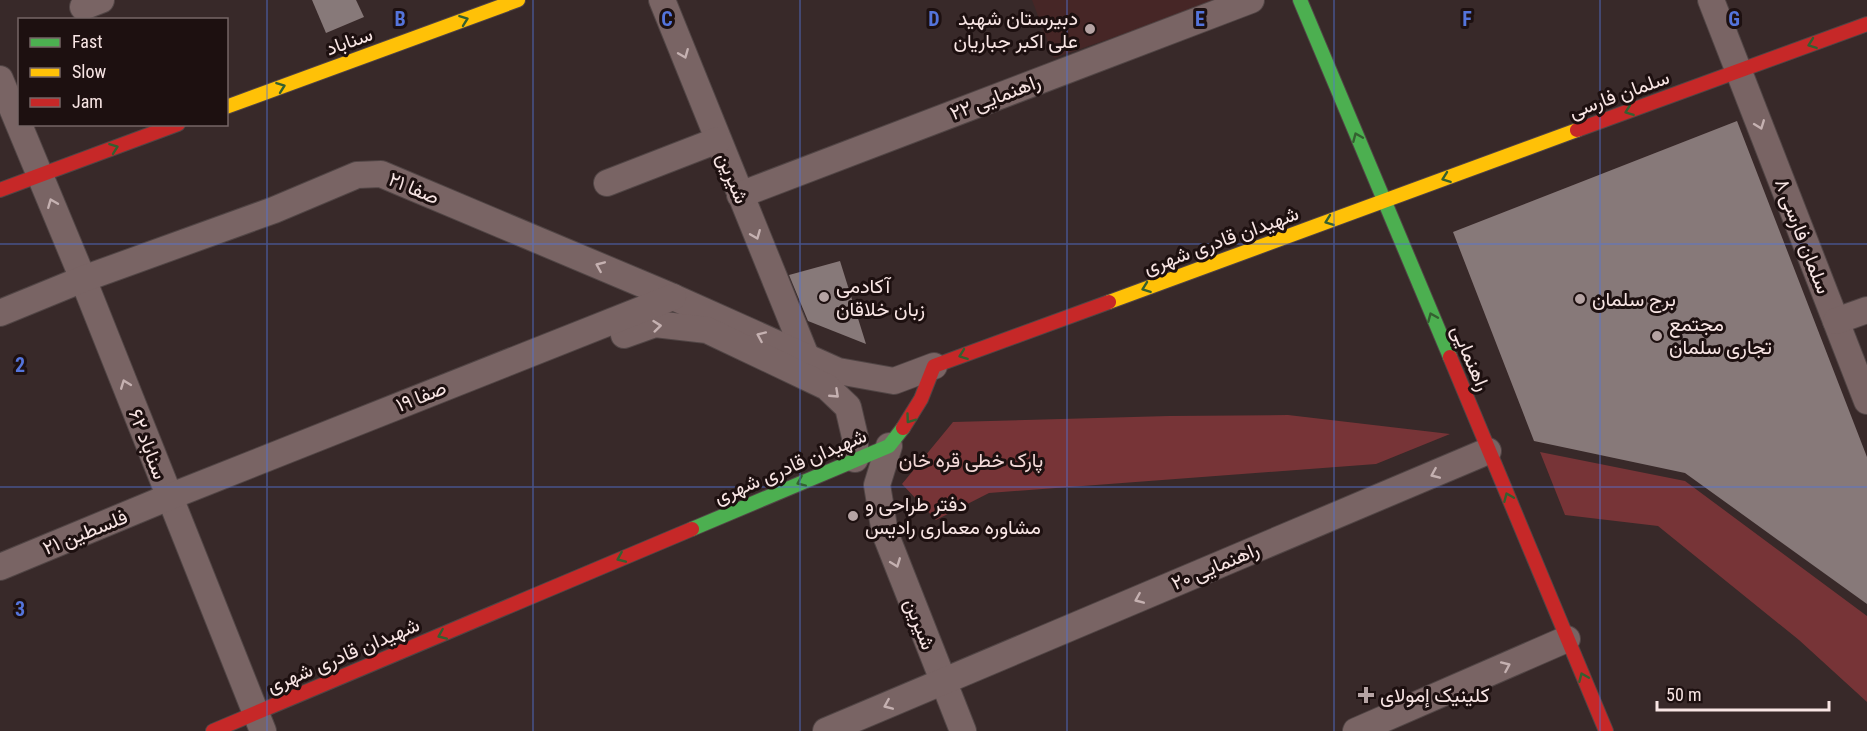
<svg xmlns="http://www.w3.org/2000/svg" width="1867" height="731" font-family="'Roboto Condensed',Vazirmatn,sans-serif">
<style>
.built{fill:#462626}
.green{fill:#773437}
.building{fill:#877979}
.lines{fill:none;stroke-linecap:round;stroke-linejoin:round}
.street-casing{stroke:#514545;stroke-width:28}
.fast-casing{stroke:#514545;stroke-width:16}
.slow-casing{stroke:#514545;stroke-width:16}
.jam-casing{stroke:#514545;stroke-width:16}
.street{stroke:#796464;stroke-width:26}
.fast{stroke:#4caf50;stroke-width:14}
.slow{stroke:#ffc107;stroke-width:14}
.jam{stroke:#c62828;stroke-width:14}
.oneway{stroke:#346030}
.oneway2{stroke:#c5b1b1}
.grid{fill:none;stroke:#5474db;stroke-width:1.5;stroke-opacity:0.55}
.poi-dot{fill:#b5a3a3;stroke:#1d1010;stroke-width:2}
.labels{text-anchor:middle;stroke-width:6;stroke-linejoin:round;paint-order:stroke}
.poi-label{font-size:20px;fill:#f8e5e4;stroke:#1d1010;text-anchor:start}
.street-label{font-size:20px;fill:#f8e5e4;stroke:#1d1010}
.park-label{font-size:20px;fill:#f4d9d8;stroke:#1d1010}
.grid-label{font-size:20px;text-anchor:middle;font-weight:bold;fill:#5474db;stroke:#1d1010;stroke-width:6;stroke-linejoin:round;paint-order:stroke}
</style>
<rect width="100%" height="100%" fill="#382929"/>
<!-- built -->
<path class="built" d="M1032 0H1222L1054 58Z"/>
<!-- green -->
<g class="green">
<path d="M1288 415 1450 434 1376 464 989 493 936 520 902 484 953 422 1169 416Z"/>
<path d="M1540 452 1685 481 1867 616V702L1799 640 1658 526 1565 515Z"/>
</g>
<!-- building -->
<g class="building">
<path d="M312 0H356L364 17 326 33Z"/>
<path d="M1737 121 1867 457V604L1685 473 1534 441 1453 232Z"/>
<path d="M840 261 866 344 808 321 789 275Z"/>
</g>
<g class="lines">
<!-- street casing -->
<g class="street-casing">
<g id="street">
<path d="M662 0 806 356"/>
<path d="M1711 0 1867 401"/>
<path d="M83 7 101 0"/>
<path d="M0 79 83 279 263 731"/>
<path d="M607 183 718 140"/>
<path d="M740 195 1251 0"/>
<path d="M0 313 83 279 274 210 357 175 381 174 673 297 838 371 894 381 934 366"/>
<path d="M1836 321 1867 310"/>
<path d="M624 335 655 324 707 330 827 387 848 407 855 437V459"/>
<path d="M889 446 877 485 885 533 963 731"/>
<path d="M0 567 169 497 673 297"/>
<path d="M826 731 1488 451"/>
<path d="M1356 731 1567 639"/>
</g>
</g>
<!-- fast casing -->
<g class="fast-casing">
<g id="fast">
<path d="M1300 0 1450 357"/>
<path d="M692 529 889 446 903 428"/>
</g>
</g>
<!-- slow casing -->
<g class="slow-casing">
<g id="slow">
<path d="M226 107 518 0"/>
<path d="M1109 302 1577 130"/>
</g>
</g>
<!-- jam casing -->
<g class="jam-casing">
<g id="jam">
<path d="M1577 130 1867 24"/>
<path d="M0 190 178 124"/>
<path d="M1450 357 1606 731"/>
<path d="M903 428 921 399 934 366 1109 302"/>
<path d="M213 731 692 529"/>
</g>
</g>
<!-- street -->
<use href="#street" class="street"/>
<!-- fast -->
<use href="#fast" class="fast"/>
<!-- slow -->
<use href="#slow" class="slow"/>
<!-- jam -->
<use href="#jam" class="jam"/>
</g>
<!-- one-way arrows -->
<defs><path id="oneway-chevron" d="M-2-3.5L2.5 0L-2 3.5" fill="none" stroke-width="1.6" stroke-linecap="round" stroke-linejoin="round" transform="scale(1.5)"/></defs>
<g class="oneway">
<use href="#oneway-chevron" transform="translate(464 20) rotate(-20)"/>
<use href="#oneway-chevron" transform="translate(1812 44) rotate(160)"/>
<use href="#oneway-chevron" transform="translate(281 87) rotate(-20)"/>
<use href="#oneway-chevron" transform="translate(1629 111) rotate(160)"/>
<use href="#oneway-chevron" transform="translate(1357 137) rotate(-113)"/>
<use href="#oneway-chevron" transform="translate(114 148) rotate(-20)"/>
<use href="#oneway-chevron" transform="translate(1446 178) rotate(160)"/>
<use href="#oneway-chevron" transform="translate(1329 221) rotate(160)"/>
<use href="#oneway-chevron" transform="translate(1146 288) rotate(160)"/>
<use href="#oneway-chevron" transform="translate(1432 317) rotate(-113)"/>
<use href="#oneway-chevron" transform="translate(963 355) rotate(160)"/>
<use href="#oneway-chevron" transform="translate(910 419) rotate(126)"/>
<use href="#oneway-chevron" transform="translate(801 482) rotate(157)"/>
<use href="#oneway-chevron" transform="translate(1508 497) rotate(-113)"/>
<use href="#oneway-chevron" transform="translate(621 558) rotate(157)"/>
<use href="#oneway-chevron" transform="translate(442 635) rotate(157)"/>
<use href="#oneway-chevron" transform="translate(1583 677) rotate(-113)"/>
</g>
<g class="oneway2">
<use href="#oneway-chevron" transform="translate(684 54) rotate(68)"/>
<use href="#oneway-chevron" transform="translate(1760 125) rotate(69)"/>
<use href="#oneway-chevron" transform="translate(52 203) rotate(-112)"/>
<use href="#oneway-chevron" transform="translate(756 235) rotate(68)"/>
<use href="#oneway-chevron" transform="translate(600 266) rotate(-157)"/>
<use href="#oneway-chevron" transform="translate(657 326) rotate(-6)"/>
<use href="#oneway-chevron" transform="translate(761 336) rotate(-156)"/>
<use href="#oneway-chevron" transform="translate(125 384) rotate(-111)"/>
<use href="#oneway-chevron" transform="translate(835 394) rotate(43)"/>
<use href="#oneway-chevron" transform="translate(1435 474) rotate(157)"/>
<use href="#oneway-chevron" transform="translate(896 563) rotate(69)"/>
<use href="#oneway-chevron" transform="translate(1139 599) rotate(157)"/>
<use href="#oneway-chevron" transform="translate(1506 666) rotate(-24)"/>
<use href="#oneway-chevron" transform="translate(888 705) rotate(157)"/>
</g>
<!-- grid -->
<path class="grid" d="M267 0V731M533 0V731M800 0V731M1067 0V731M1334 0V731M1600 0V731M0 244H1867M0 487H1867"/>
<!-- markers -->
<g class="poi-dot">
<circle cx="1090" cy="29" r="6"/>
<circle cx="824" cy="297" r="6"/>
<circle cx="1580" cy="299" r="6"/>
<circle cx="1657" cy="336" r="6"/>
<circle cx="853" cy="516" r="6"/>
<path d="M1363 686h6v6h6v6h-6v6h-6v-6h-6v-6h6z"/>
</g>
<g class="labels">
<!-- poi labels -->
<g class="poi-label">
<text x="1078" y="25" text-anchor="end">دبیرستان شهید<tspan x="1078" dy="23">علی اکبر جباریان</tspan></text>
<text x="836" y="293">آکادمی<tspan x="836" dy="23">زبان خلاقان</tspan></text>
<text x="1592" y="306">برج سلمان</text>
<text x="1669" y="331">مجتمع<tspan x="1669" dy="23">تجاری سلمان</tspan></text>
<text x="865" y="511">دفتر طراحی و<tspan x="865" dy="23">مشاوره معماری رادیس</tspan></text>
<text x="1380" y="702">کلینیک إمولای</text>
</g>
<!-- street labels -->
<g class="street-label">
<text transform="translate(349 41) rotate(-20)" y="7">سناباد</text>
<text transform="translate(1619 94) rotate(-20)" y="7">سلمان فارسی</text>
<text transform="translate(995 97) rotate(-21)" y="7">راهنمایی ۲۲</text>
<text transform="translate(733 178) rotate(68)" y="7">شیرین</text>
<text transform="translate(414 188) rotate(23)" y="7">صفا ۲۱</text>
<text transform="translate(1803 236) rotate(69)" y="7">سلمان فارسی ۸</text>
<text transform="translate(1221 240) rotate(-20)" y="7">شهیدان قادری شهری</text>
<text transform="translate(1471 358) rotate(67)" y="7">راهنمایی</text>
<text transform="translate(421 396) rotate(-22)" y="7">صفا ۱۹</text>
<text transform="translate(148 444) rotate(69)" y="7">سناباد ۶۲</text>
<text transform="translate(790 466) rotate(-23)" y="7">شهیدان قادری شهری</text>
<text transform="translate(85 532) rotate(-22)" y="7">فلسطین ۲۱</text>
<text transform="translate(1215 566) rotate(-23)" y="7">راهنمایی ۲۰</text>
<text transform="translate(920 624) rotate(69)" y="7">شیرین</text>
<text transform="translate(343 655) rotate(-23)" y="7">شهیدان قادری شهری</text>
</g>
<!-- park labels -->
<g class="park-label">
<text x="971" y="467">پارک خطی قره خان</text>
</g>
</g>
<g class="grid-label">
<text x="400" y="26">B</text>
<text x="667" y="26">C</text>
<text x="934" y="26">D</text>
<text x="1200" y="26">E</text>
<text x="1467" y="26">F</text>
<text x="1734" y="26">G</text>
<text x="20" y="372">2</text>
<text x="20" y="616">3</text>
</g>
<!-- legend -->
<rect x="18" y="18" width="210" height="108" fill="#1d1010" stroke="#756565" stroke-width="1.5"/>
<rect x="30" y="38" width="30" height="9" fill="#4caf50" stroke="#756565" stroke-width="1.5"/>
<text x="72" y="48" font-size="18" fill="#f8e5e4">Fast</text>
<rect x="30" y="68" width="30" height="9" fill="#ffc107" stroke="#756565" stroke-width="1.5"/>
<text x="72" y="78" font-size="18" fill="#f8e5e4">Slow</text>
<rect x="30" y="98" width="30" height="9" fill="#c62828" stroke="#756565" stroke-width="1.5"/>
<text x="72" y="108" font-size="18" fill="#f8e5e4">Jam</text>
<!-- scale -->
<path d="M1657 701v9h172v-9" fill="none" stroke="#f8e5e4" stroke-width="3"/>
<text x="1666" y="701" font-size="18" fill="#f8e5e4" stroke="#1d1010" stroke-width="4.5" paint-order="stroke">50 m</text>
</svg>
